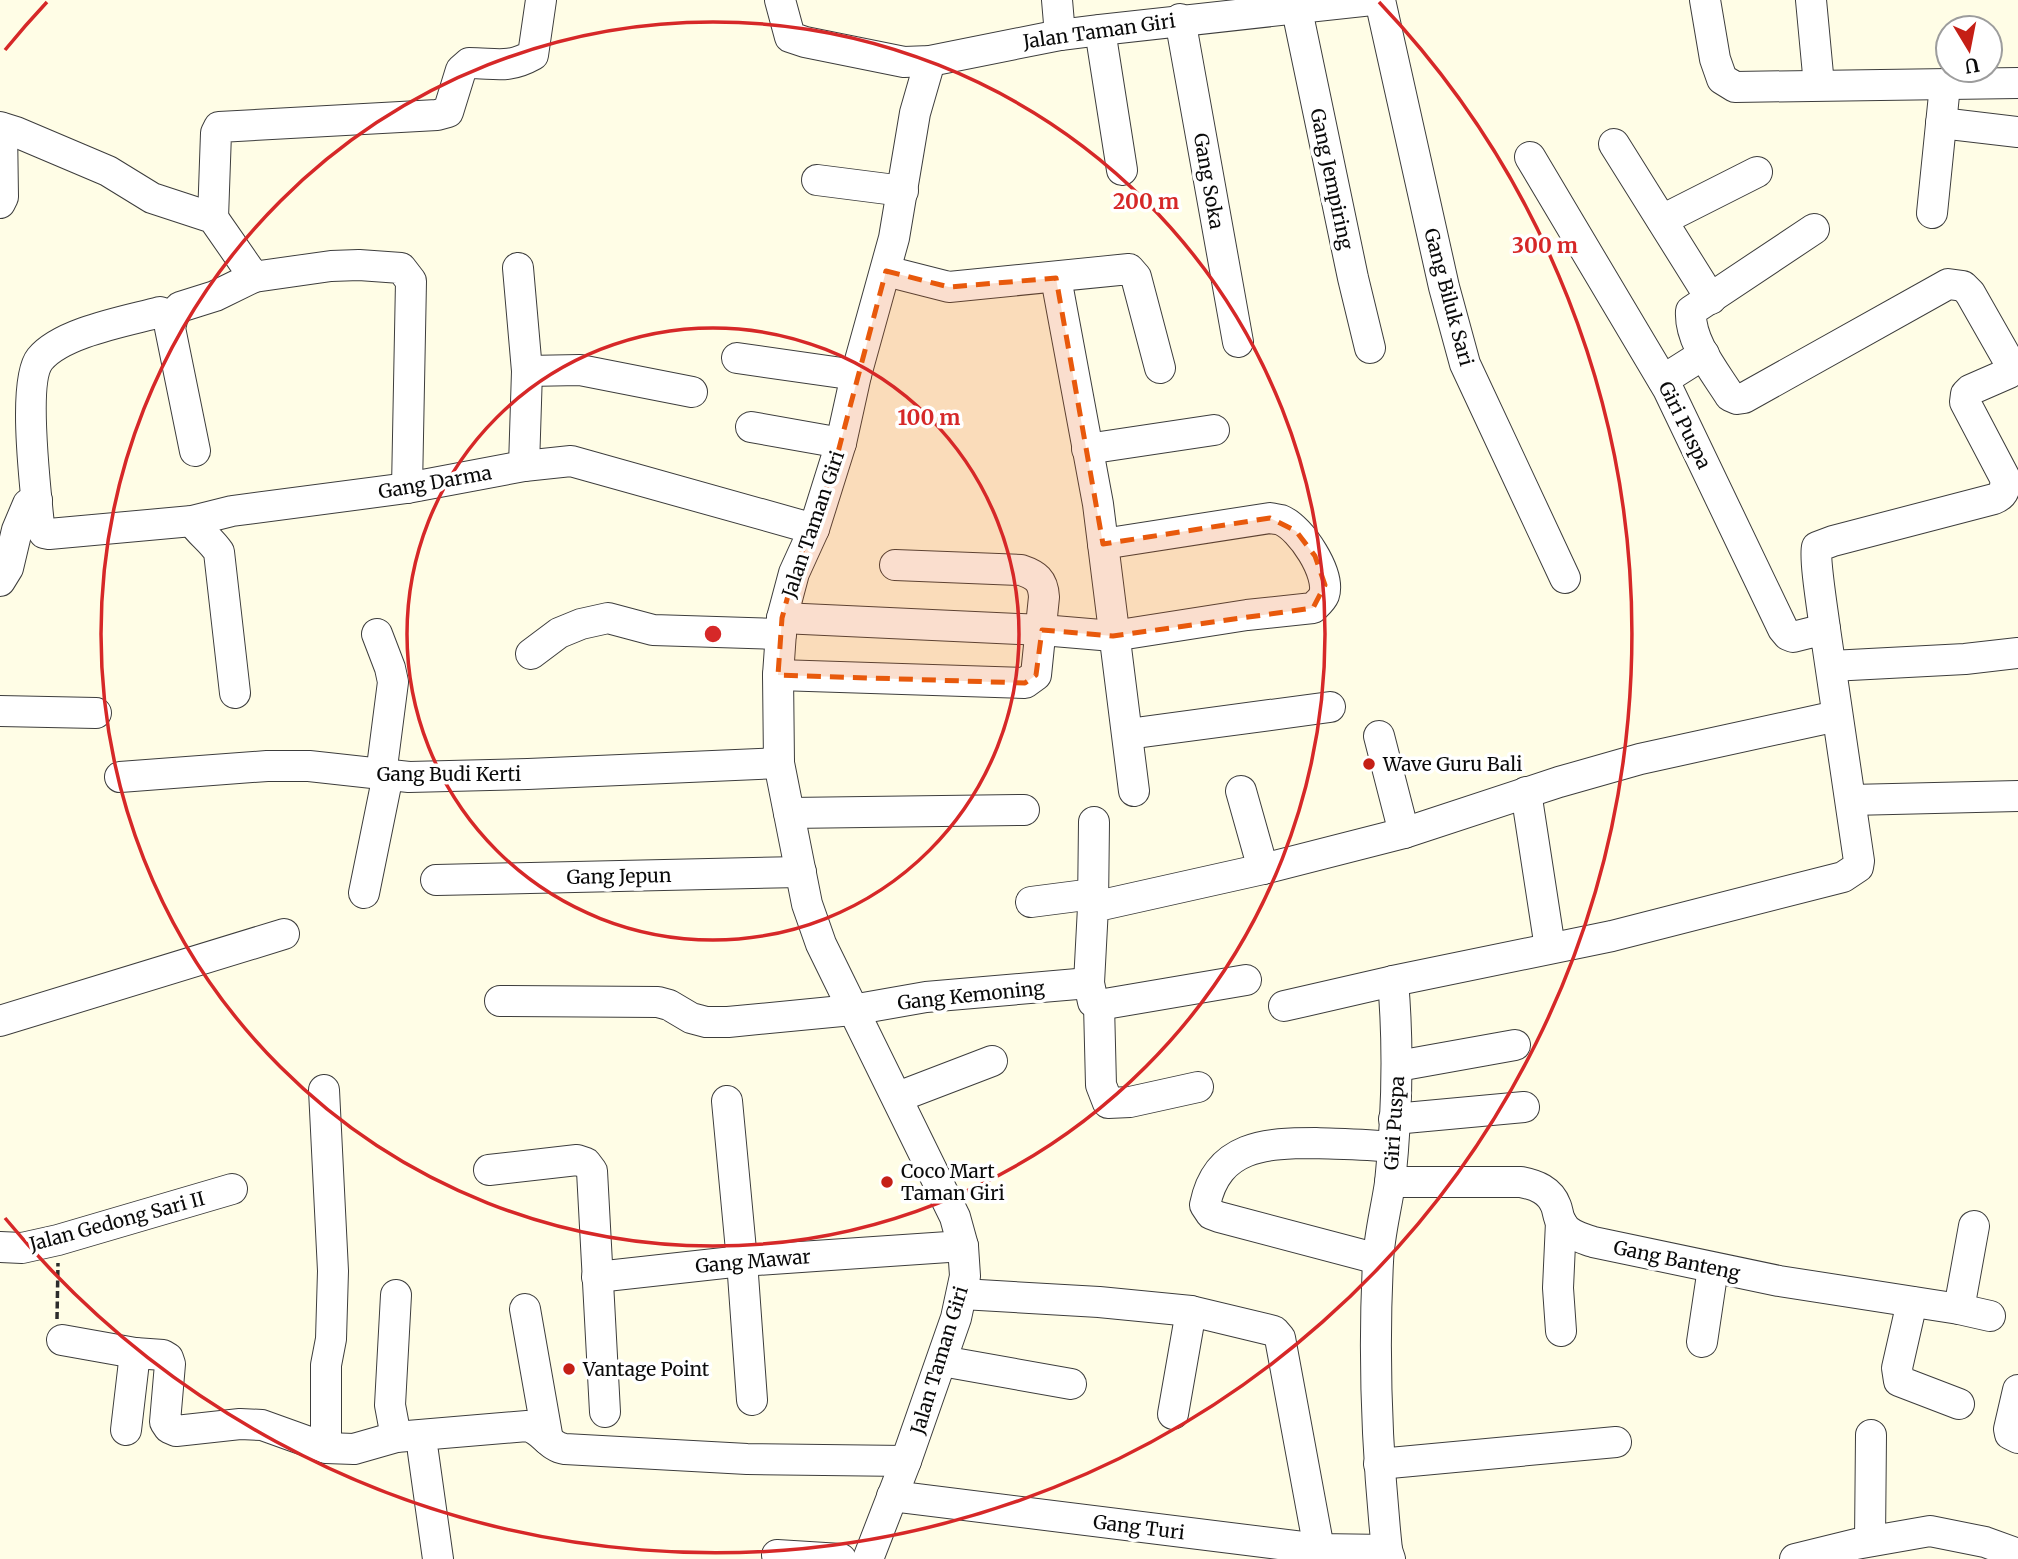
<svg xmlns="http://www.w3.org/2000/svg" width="2018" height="1559" font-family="Merriweather,serif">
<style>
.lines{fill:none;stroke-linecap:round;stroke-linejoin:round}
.minor-casing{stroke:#3d3d3d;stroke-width:32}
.path{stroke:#2c2c2c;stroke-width:3.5;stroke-dasharray:7 3.5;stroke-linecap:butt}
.minor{stroke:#fff;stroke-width:30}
.marked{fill:#e8590c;fill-opacity:0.2;stroke:#e8590c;stroke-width:5;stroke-dasharray:14 9;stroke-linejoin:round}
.ring{fill:none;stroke:#d62828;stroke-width:3.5}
.poi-dot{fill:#c51f16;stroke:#fff;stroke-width:2.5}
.labels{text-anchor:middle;stroke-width:7;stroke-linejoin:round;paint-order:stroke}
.street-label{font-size:19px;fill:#0a0a0a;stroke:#fff}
.poi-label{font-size:19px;fill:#0a0a0a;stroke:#fff;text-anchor:start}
.centre{fill:#d62828;stroke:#fff;stroke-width:3.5}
.ring-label{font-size:21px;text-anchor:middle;font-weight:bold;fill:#d62828;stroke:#fff;stroke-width:7;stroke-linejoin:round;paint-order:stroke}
</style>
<rect width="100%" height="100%" fill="#fffde6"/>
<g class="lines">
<!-- minor casing -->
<g class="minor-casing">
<g id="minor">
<path d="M780 0 790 37 805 42 904 62 930 61 1060 35 1100 30 1372 0"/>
<path d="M1057 0 1060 35"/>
<path d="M1380 0 1444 287 1465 364 1565 578"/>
<path d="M1705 0 1715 59 1722 79 1735 87 2018 83"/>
<path d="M1811 0 1819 85"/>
<path d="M1297 10 1353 278 1370 348"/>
<path d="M1180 19 1238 342"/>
<path d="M1100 30 1122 170"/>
<path d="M1941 123 2018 132"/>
<path d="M0 127 16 132 108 171 152 198 213 218 254 277 331 266 359 265 401 268 411 281 407 488"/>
<path d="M1614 144 1711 299"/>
<path d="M817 180 903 191"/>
<path d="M0 203 3 197 2 128"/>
<path d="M1932 213 1945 85"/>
<path d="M213 218 216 133 219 127 437 115 448 112 461 70 469 63C496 63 508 69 533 55L541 0"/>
<path d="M1662 220 1757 172"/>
<path d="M1814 229 1691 311C1689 341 1715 372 1730 396L1737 399 1744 398 1948 284 1963 286 1970 293 2011 365 2009 373 1970 390 1966 394 1965 402 2005 478C2006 488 2004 495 1994 499L1833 541 1817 547C1814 558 1823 613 1825 629"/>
<path d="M518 268 527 371 524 466"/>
<path d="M886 271 949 287 1129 269 1136 277 1160 368"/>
<path d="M1056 278 1098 504 1134 791"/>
<path d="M173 316 160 312C127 321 62 332 40 359 22 381 36 494 39 525L44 533 49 534 192 521 232 511 407 488 524 466 571 461 814 529"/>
<path d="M737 358 856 375"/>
<path d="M527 371 580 370 692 392"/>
<path d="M1663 380 1704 354"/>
<path d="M751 427 841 443"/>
<path d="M1087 449 1214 430"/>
<path d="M195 451 170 328 173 316 180 307 215 296 254 277"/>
<path d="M192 521C200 533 211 540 219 552L235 693"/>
<path d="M0 581 8 568 17 530 28 504 37 500"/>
<path d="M782 618 1042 630 1113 636 1247 615 1313 608C1317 604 1322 600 1324 595 1331 574 1301 528 1281 520 1277 519 1274 519 1270 518L1103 544"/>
<path d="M377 634 390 668 393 682 381 775"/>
<path d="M531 654 559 633 581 624 608 618 653 630 781 634"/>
<path d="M1831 666 1965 659 2018 653"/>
<path d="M778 675 1025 683 1036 675 1044 597C1043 580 1036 575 1021 570L895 565"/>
<path d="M0 711 96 713"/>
<path d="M1128 734 1330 707"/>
<path d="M1379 736 1404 833"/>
<path d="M120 777 267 766H309L409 777 528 774 779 763"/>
<path d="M1241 791 1263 869"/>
<path d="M1526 792 1550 948"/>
<path d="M1851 800 2018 796"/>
<path d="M789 813 1024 810"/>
<path d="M436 880 801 872"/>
<path d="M364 893 388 775"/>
<path d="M1031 902 1093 894"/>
<path d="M1093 907 1094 822"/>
<path d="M1246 980 1099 1005 1093 1002 1089 983 1093 907 1263 869 1404 833 1559 782 1640 759 1837 716"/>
<path d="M500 1001 658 1002 669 1005 691 1018 706 1022H728L852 1010 926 997 1089 983"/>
<path d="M1099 1005 1101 1085 1108 1103 1130 1102 1198 1087"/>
<path d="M1284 1006 1393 981 1612 936 1843 877 1858 867 1859 861 1825 629 1793 637 1788 635 1783 629 1668 389 1530 157"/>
<path d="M0 1021 284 934"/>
<path d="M1398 1066 1515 1045"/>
<path d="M324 1090 333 1271 331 1339 326 1365V1448"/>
<path d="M898 1097 992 1061"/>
<path d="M727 1101 742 1261 752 1400"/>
<path d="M1394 1119 1524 1107"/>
<path d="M489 1170 577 1160 586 1163 592 1171 605 1412"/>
<path d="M1390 1182H1521C1536 1185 1550 1190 1556 1206 1558 1211 1558 1217 1561 1222 1567 1235 1582 1238 1593 1242L1779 1281 1959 1309 1990 1316"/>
<path d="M1561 1222 1558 1288 1561 1331"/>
<path d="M0 1247 22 1248 58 1240 232 1189"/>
<path d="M1378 1259 1219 1217 1211 1214 1205 1205C1217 1145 1266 1143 1316 1143 1341 1144 1367 1144 1392 1147"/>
<path d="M597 1277 742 1261 963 1246"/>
<path d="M962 1294 1099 1302 1191 1311 1274 1331 1280 1338 1319 1549"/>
<path d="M1912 1302 1897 1368 1899 1381 1959 1404"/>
<path d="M525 1309 548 1440"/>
<path d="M1959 1309 1974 1226"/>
<path d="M62 1340 135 1353 163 1355 168 1358 170 1364 165 1422 169 1428 176 1431 240 1424 262 1425 326 1448 354 1449 396 1437 527 1426C543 1430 549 1447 565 1449L747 1459 906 1461"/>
<path d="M1702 1342 1713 1268"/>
<path d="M942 1361 1071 1384"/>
<path d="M2018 1390 2009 1429 2010 1434 2018 1438"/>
<path d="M1173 1414 1191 1311"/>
<path d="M126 1430 135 1353"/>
<path d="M396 1437 390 1405 396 1295"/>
<path d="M423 1452 438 1559"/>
<path d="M1379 1464 1616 1442"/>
<path d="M892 1496 1319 1549 1387 1550"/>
<path d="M1870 1541 1871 1435"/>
<path d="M777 1555 841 1559"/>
<path d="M868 1559 906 1461 956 1318 965 1276 963 1246 955 1217 821 944 807 904 779 763 778 675 782 618 794 573 814 529 841 443 856 375 894 238 915 113 930 61"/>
<path d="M1390 1559 1387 1550C1377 1454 1373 1359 1378 1262 1379 1236 1386 1210 1390 1183 1397 1116 1399 1049 1393 981"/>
<path d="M1795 1559 1856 1544 1930 1531 1985 1542 2018 1554"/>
</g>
</g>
<!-- path -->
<path class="path" d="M57 1319 58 1263"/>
<!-- minor -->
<use href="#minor" class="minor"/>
</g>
<!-- marked area -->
<path class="marked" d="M886 271 949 287 1056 278 1103 544 1270 518 1296 531 1315 556 1325 585 1313 608 1113 636 1042 630 1036 675 1025 683 778 675 782 618 794 573 833 471Z"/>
<!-- distance rings -->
<g class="ring">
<circle cx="713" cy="634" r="306"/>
<circle cx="713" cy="634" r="612"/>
<path d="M5 50A918 918 0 0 1 47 2M1379 2A918 918 0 1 1 5 1218"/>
</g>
<!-- markers -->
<g class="poi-dot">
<circle cx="1369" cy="764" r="7"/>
<circle cx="887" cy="1182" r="7"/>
<circle cx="569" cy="1369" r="7"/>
</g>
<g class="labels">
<!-- street labels -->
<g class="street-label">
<text transform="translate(1099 31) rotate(-8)" y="7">Jalan Taman Giri</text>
<text transform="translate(1332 179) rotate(78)" y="7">Gang Jempiring</text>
<text transform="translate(1209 181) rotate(80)" y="7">Gang Soka</text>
<text transform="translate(1449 297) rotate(75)" y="7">Gang Biluk Sari</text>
<text transform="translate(1685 425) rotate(64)" y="7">Giri Puspa</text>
<text transform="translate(435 482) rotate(-10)" y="7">Gang Darma</text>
<text transform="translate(813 524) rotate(-71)" y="7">Jalan Taman Giri</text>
<text x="449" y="781">Gang Budi Kerti</text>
<text transform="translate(619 876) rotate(-1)" y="7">Gang Jepun</text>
<text transform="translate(971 995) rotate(-6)" y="7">Gang Kemoning</text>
<text transform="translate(1394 1123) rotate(-86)" y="7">Giri Puspa</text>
<text transform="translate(117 1221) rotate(-15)" y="7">Jalan Gedong Sari II</text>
<text transform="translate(1677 1260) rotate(12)" y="7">Gang Banteng</text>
<text transform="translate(753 1261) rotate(-5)" y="7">Gang Mawar</text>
<text transform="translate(939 1360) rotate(-73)" y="7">Jalan Taman Giri</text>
<text transform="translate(1139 1527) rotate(7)" y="7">Gang Turi</text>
</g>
<!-- poi labels -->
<g class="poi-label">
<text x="1383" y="771">Wave Guru Bali</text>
<text x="901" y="1178">Coco Mart<tspan x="901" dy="22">Taman Giri</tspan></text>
<text x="583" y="1376">Vantage Point</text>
</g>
</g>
<circle cx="713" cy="634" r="10" class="centre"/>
<g class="ring-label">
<text x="1146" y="209">200 m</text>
<text x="1545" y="253">300 m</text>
<text x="929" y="425">100 m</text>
</g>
<!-- north arrow -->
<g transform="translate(1969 49) rotate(170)"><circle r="33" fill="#ffffff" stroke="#9d9d9d" stroke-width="2"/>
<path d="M0-5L12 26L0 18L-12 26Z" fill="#c51f16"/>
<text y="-10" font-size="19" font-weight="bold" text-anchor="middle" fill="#0a0a0a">U</text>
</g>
</svg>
